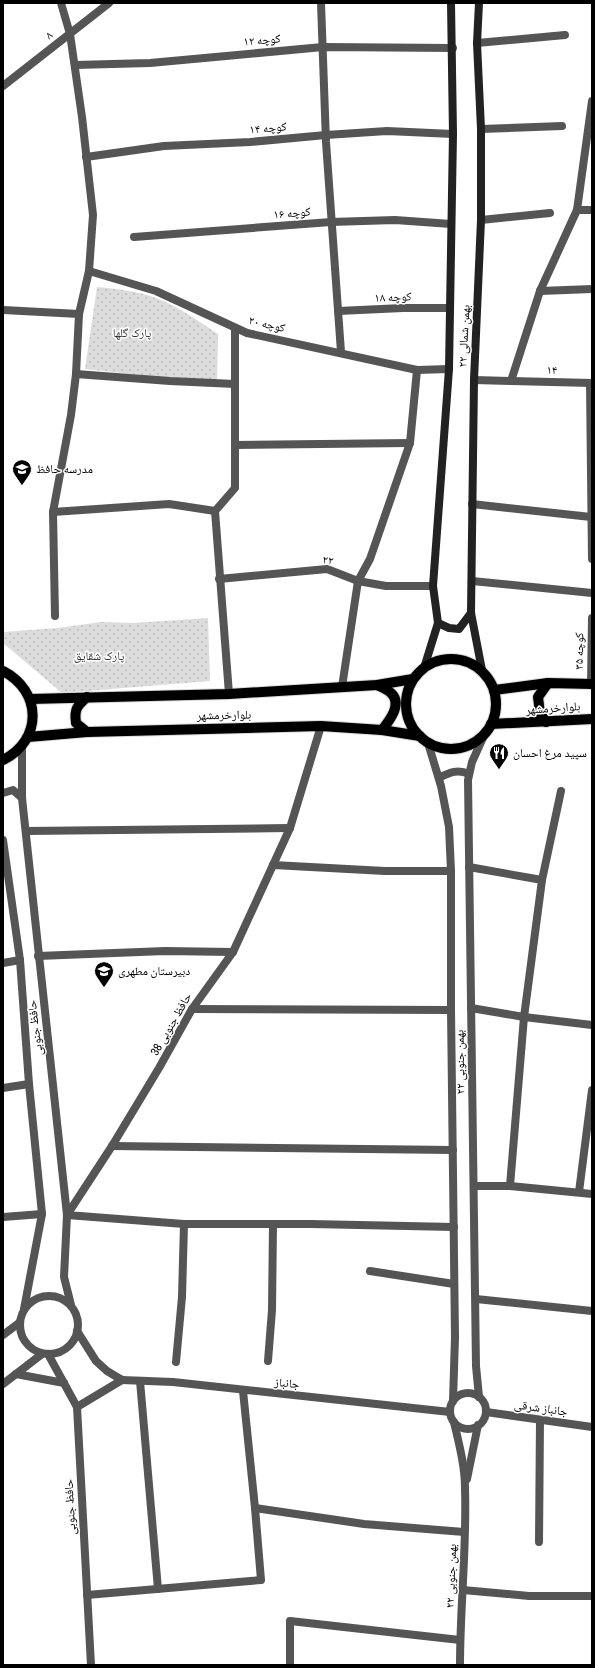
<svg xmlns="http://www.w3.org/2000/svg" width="595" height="1668" font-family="'Archivo Narrow','Noto Naskh Arabic',sans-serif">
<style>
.park{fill:url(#park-dots)}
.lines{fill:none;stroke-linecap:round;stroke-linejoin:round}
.primary-casing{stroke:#dbdbdb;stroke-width:12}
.minor{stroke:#555;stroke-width:8}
.tertiary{stroke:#555;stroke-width:8}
.secondary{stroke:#222;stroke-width:8}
.primary{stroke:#000;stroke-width:10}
.labels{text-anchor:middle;stroke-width:3;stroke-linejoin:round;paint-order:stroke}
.street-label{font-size:12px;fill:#000;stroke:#fff}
.park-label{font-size:12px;fill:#333;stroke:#fff}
.poi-label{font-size:12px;fill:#000;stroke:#fff;text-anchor:start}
</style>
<defs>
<pattern id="park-dots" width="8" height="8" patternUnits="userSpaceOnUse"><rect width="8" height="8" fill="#dcdcdc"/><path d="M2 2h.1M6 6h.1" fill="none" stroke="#bbb" stroke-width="1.8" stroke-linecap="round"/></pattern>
</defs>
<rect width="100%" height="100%" fill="#fff"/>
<!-- park -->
<g class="park">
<path d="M97 287C117 289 137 291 156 298 178 306 198 321 218 334L217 383 85 369Z"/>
<path d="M208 618 210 681 62 693 3 643V632L58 628 101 622 133 623Z"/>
</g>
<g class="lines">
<!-- primary casing -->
<g class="primary-casing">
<g id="primary">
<circle cx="451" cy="704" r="45"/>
<path d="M3 671C42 691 43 740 3 760"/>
<path d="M377 685C381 687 387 689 391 693 403 704 389 721 382 730"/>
<path d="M494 690 548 683 592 684"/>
<path d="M30 699 229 694 377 685 413 679"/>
<path d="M546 722 540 713 538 697 548 683"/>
<path d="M491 724 592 719"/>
<path d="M87 732 76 723C74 709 77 706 87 697"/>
<path d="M28 737 87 732 321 726 382 730 420 736"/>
</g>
</g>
<!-- minor -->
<g class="minor">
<path d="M321 3 326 142 341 352"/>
<path d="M477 43 565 35"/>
<path d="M75 65 150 63 323 47 453 48"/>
<path d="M3 86 109 3"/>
<path d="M481 129 562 126"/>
<path d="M86 157 164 146 250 142 326 135 387 131 453 134"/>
<path d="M577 210H592"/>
<path d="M481 220 550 213"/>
<path d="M134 237 331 222 395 220 451 224"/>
<path d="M89 271 156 291 247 333 417 370 449 369"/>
<path d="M540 291 592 289"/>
<path d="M3 310 79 314"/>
<path d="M338 311 403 308H450"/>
<path d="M76 374 170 381 235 384"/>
<path d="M474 380 511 381 540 291 577 210 592 101"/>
<path d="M511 381 592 383"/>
<path d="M590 384 592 559"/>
<path d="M235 445 410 443"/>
<path d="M472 504 591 517"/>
<path d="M53 512 169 504 215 511"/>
<path d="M219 579 327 569 358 581 386 586H433"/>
<path d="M472 581 592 593"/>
<path d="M55 616 53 512 71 415 76 374 79 314 89 271 93 215 82 117 70 34 61 3"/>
<path d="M591 684 592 618"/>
<path d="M342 687 358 581 370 559 410 443 417 370"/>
<path d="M229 694 215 511 235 488V328"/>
<path d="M321 726 290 828 233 952 192 1009 159 1068 112 1146 67 1215 184 1224H311L454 1227"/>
<path d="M26 831 290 828"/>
<path d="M273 865 385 871H451"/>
<path d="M469 867 542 880"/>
<path d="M38 956 165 951 233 952"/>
<path d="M3 963 20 960"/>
<path d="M471 1008 524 1017 592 1025"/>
<path d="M192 1009 451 1010"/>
<path d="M3 1088 29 1084"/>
<path d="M112 1146 453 1150"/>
<path d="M474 1186H510L592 1194"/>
<path d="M510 1186 524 1017 542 880 561 791"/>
<path d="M579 1192 592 1090"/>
<path d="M3 1217 42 1214"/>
<path d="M370 1271 454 1284"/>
<path d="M476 1299 592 1311"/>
<path d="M268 1361 272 1310 273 1224"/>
<path d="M176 1362 182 1297 184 1224"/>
<path d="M140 1381 158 1589"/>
<path d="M255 1508 364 1524 464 1532"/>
<path d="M539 1542 540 1420"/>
<path d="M463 1590 529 1596H592"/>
<path d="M87 1595 261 1580 255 1508 243 1391"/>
<path d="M290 1665V1621L460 1640"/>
</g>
<!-- tertiary -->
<g class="tertiary">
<path d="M428 743 441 786 449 827 451 871V1010L455 1337 453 1401"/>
<path d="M22 747V798L67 1215 64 1277 71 1305"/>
<path d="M439 778C450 772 458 769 469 774"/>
<path d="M3 793 13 790 22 798"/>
<path d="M3 840 20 960 29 1084 42 1214 24 1309"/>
<circle cx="49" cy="1325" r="29"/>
<path d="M77 1331 96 1361 107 1371 122 1380"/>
<path d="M3 1335 19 1323"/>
<path d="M48 1354 77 1407 91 1665"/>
<path d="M16 1374 64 1383"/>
<path d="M122 1380 173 1382 450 1412"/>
<path d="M3 1384 42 1354"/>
<circle cx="468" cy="1411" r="18"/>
<path d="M479 1397 476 1366 468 780 472 762 486 731"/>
<path d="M77 1407 122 1380"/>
<path d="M486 1412 592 1427"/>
<path d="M454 1422C459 1444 465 1466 465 1488 467 1547 460 1606 460 1665"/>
<path d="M467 1479 478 1425"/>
</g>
<!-- secondary -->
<g class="secondary">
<path d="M479 3 477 43 481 129V220L474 380 471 613 482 670"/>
<path d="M438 623 449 628 459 629 471 613"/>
<path d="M424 668 438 623 433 586 449 369 453 134 451 3"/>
</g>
<!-- primary -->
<use href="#primary" class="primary"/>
</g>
<!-- icons -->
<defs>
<g id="school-pin" transform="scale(1)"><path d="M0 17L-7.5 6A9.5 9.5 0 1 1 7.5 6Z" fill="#000" stroke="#fff"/><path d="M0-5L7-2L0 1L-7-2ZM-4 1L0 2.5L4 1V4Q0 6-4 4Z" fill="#fff"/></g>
<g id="restaurant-pin" transform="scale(1)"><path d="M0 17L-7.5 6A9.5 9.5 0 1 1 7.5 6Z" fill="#000" stroke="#fff"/><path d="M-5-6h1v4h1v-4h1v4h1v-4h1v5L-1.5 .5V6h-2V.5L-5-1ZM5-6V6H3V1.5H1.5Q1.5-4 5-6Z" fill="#fff"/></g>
</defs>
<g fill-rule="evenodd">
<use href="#school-pin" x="22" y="469"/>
<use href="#restaurant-pin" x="499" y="753"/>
<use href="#school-pin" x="104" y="971"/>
</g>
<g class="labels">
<!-- street labels -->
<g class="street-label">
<text transform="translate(49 35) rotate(-38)" y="4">۸</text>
<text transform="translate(262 40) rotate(-5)" y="4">کوچه ۱۲</text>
<text transform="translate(268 128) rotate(-5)" y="4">کوچه ۱۴</text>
<text transform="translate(292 213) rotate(-5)" y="4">کوچه ۱۶</text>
<text transform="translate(393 297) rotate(-2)" y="4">کوچه ۱۸</text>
<text transform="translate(267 324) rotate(13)" y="4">کوچه ۲۰</text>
<text transform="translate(464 336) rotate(-87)" y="4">۲۲ بهمن شمالی</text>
<text transform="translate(552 370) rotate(2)" y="4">۱۴</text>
<text transform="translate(328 560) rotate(8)" y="4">۲۲</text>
<text transform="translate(579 651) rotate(-89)" y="4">کوچه ۳۵</text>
<text transform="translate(553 708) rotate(-4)" y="4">بلوارخرمشهر</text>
<text transform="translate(224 715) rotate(-1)" y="4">بلوارخرمشهر</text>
<text transform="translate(171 1024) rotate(-60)" y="4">حافظ جنوبی 38</text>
<text transform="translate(35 1028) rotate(-97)" y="4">حافظ جنوبی</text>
<text transform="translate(460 1062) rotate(-91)" y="4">۲۲ بهمن جنوبی</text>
<text transform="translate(287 1383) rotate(6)" y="4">جانباز</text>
<text transform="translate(541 1408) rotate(8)" y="4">جانباز شرقی</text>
<text transform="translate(70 1507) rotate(-93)" y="4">حافظ جنوبی</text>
<text transform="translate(451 1576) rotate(-88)" y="4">۲۲ بهمن جنوبی</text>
</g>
<!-- park labels -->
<g class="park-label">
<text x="132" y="337">پارک گلها</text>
<text x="99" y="660">پارک شقایق</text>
</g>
<!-- poi labels -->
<g class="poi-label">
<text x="36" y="473">مدرسه حافظ</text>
<text x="513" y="757">سپید مرغ احسان</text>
<text x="118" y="975">دبیرستان مطهری</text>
</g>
</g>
<!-- border -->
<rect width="595" height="1668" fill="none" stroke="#000000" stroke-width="8"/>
</svg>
